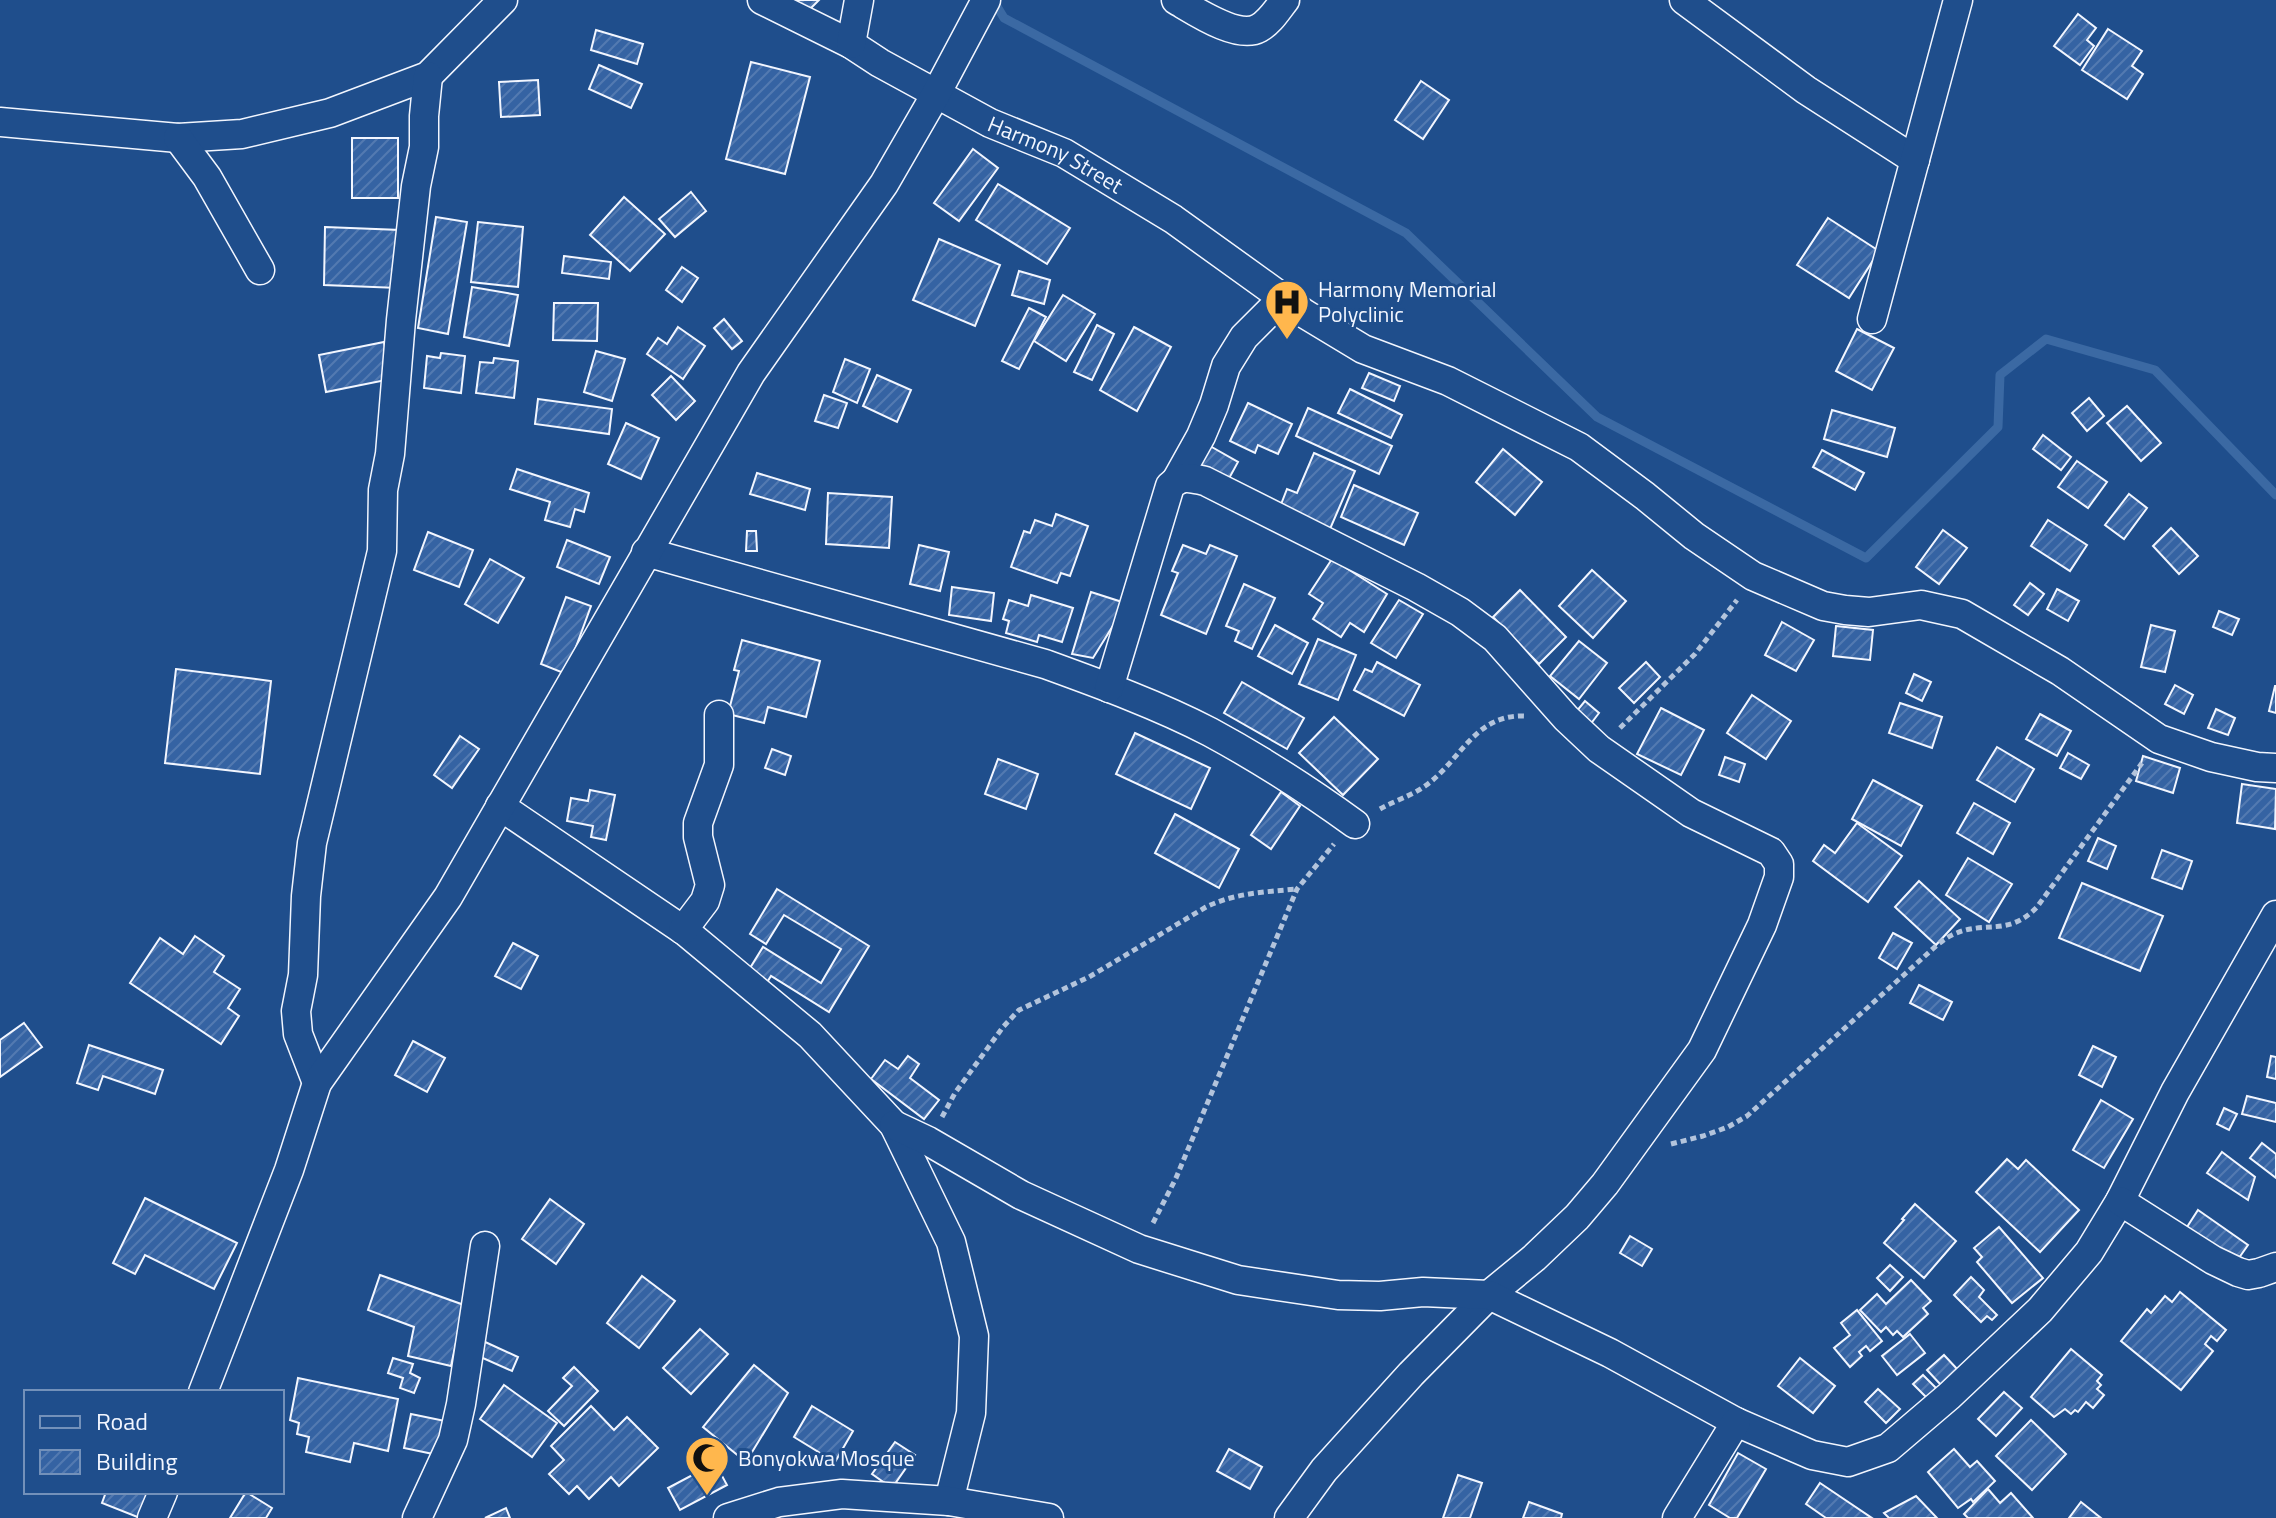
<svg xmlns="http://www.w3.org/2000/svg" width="2276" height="1518" font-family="'Titillium Web',sans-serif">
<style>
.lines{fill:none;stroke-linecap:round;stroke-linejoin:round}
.stream{stroke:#3b69a3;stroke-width:9}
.building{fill:url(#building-hatch);stroke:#f2f6ff;stroke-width:2}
.street-casing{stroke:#f2f6ff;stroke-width:31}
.path{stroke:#b3c4dc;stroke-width:5;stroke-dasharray:6 4;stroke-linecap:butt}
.street{stroke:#1f4e8c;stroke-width:28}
.labels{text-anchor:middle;stroke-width:6;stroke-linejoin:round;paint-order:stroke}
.street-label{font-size:22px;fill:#f2f6ff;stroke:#1f4e8c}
.poi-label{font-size:22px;fill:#f2f6ff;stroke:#1f4e8c;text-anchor:start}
</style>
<defs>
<pattern id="building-hatch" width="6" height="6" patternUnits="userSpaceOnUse" patternTransform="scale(2)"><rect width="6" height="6" fill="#3563a3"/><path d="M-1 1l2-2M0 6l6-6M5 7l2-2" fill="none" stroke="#537ab1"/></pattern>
</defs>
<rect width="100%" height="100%" fill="#1f4e8c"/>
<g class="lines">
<!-- stream -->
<path class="stream" d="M993 0 1004 18 1406 233 1597 417 1866 558 1998 427 2000 375 2046 339 2155 370 2276 495"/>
</g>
<!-- building -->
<g class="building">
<path d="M794 0H819L807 12Z"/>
<path d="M2078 14 2096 28 2087 40 2094 46 2080 65 2054 46Z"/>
<path d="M2108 29 2142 51 2132 66 2143 74 2127 99 2082 70Z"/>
<path d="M596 30 643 44 637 64 591 50Z"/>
<path d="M751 62 810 77 785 174 726 159Z"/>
<path d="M599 65 642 84 631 108 589 89Z"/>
<path d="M538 80 540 115 501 117 499 82Z"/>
<path d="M1421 81 1449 100 1423 139 1395 120Z"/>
<rect x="352" y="138" width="46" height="60"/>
<path d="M973 149 998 168 959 221 934 203Z"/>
<path d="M998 184 1070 228 1047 264 976 220Z"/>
<path d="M691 192 706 211 675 237 659 219Z"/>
<path d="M624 197 665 234 630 271 590 235Z"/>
<path d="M436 217 467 222 448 334 418 328Z"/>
<path d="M1828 218 1879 251 1849 298 1797 265Z"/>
<path d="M478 222 523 227 518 287 471 282Z"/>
<path d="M325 227 400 230 398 288 324 285Z"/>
<path d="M939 239 1000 265 975 326 913 300Z"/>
<path d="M564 256 611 262 609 279 562 273Z"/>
<path d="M682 267 698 278 682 302 666 290Z"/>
<path d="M1019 271 1050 280 1044 304 1012 295Z"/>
<path d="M472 287 518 295 509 346 464 337Z"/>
<path d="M1063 295 1095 314 1066 361 1034 341Z"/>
<path d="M554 303H598L597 341 553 340Z"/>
<path d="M1029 308 1046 317 1019 369 1002 361Z"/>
<path d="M724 319 742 341 732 349 714 328Z"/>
<path d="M1097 325 1114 334 1092 380 1074 372Z"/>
<path d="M678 327 705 346 683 379 647 354 658 338 667 344Z"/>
<path d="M1134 327 1171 347 1137 411 1100 390Z"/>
<path d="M1857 329 1894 348 1872 390 1836 371Z"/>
<path d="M384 342 391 379 326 392 319 355Z"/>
<path d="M596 351 625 359 612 401 584 392Z"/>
<path d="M441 353 465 356 461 393 424 388 427 356 440 358Z"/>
<path d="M494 358 518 361 514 398 476 393 480 362 493 363Z"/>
<path d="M845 359 870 369 857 403 833 392Z"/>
<path d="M1369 373 1400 386 1394 401 1362 388Z"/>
<path d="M877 375 911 390 897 422 863 406Z"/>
<path d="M671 376 695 401 676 420 652 395Z"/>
<path d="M1350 389 1402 415 1391 438 1338 413Z"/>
<path d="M824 395 847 403 838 428 815 421Z"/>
<path d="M2089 398 2104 416 2087 431 2072 413Z"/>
<path d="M538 399 612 409 609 434 535 424Z"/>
<path d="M1248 403 1292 424 1278 454 1258 445 1255 453 1230 441Z"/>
<path d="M2127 406 2161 443 2141 461 2107 423Z"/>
<path d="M1308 408 1392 446 1379 474 1296 436Z"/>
<path d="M1832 410 1895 428 1887 457 1824 439Z"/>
<path d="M626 423 659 438 641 479 608 464Z"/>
<path d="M2043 435 2071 457 2061 470 2033 449Z"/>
<path d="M1210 446 1238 462 1226 484 1197 468Z"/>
<path d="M1503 449 1542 482 1515 515 1476 482Z"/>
<path d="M1822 450 1864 473 1855 490 1813 467Z"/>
<path d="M1314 453 1355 471 1330 529 1280 507 1287 489 1297 493Z"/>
<path d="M2077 461 2107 482 2088 508 2058 487Z"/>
<path d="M517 469 589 493 584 512 575 509 570 527 545 520 550 502 510 489Z"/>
<path d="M757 473 810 489 805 510 750 494Z"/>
<path d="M1354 485 1418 513 1404 545 1341 517Z"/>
<path d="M828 493 892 497 889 548 826 544Z"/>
<path d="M2129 494 2147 508 2124 539 2105 525Z"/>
<path d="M1056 514 1088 526 1070 576 1061 573 1057 583 1011 567 1024 531 1030 533 1035 520 1052 526Z"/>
<path d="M2048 520 2087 545 2070 571 2031 546Z"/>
<path d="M2171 528 2198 556 2179 574 2153 546Z"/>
<path d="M1943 530 1967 548 1939 584 1916 567Z"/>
<path d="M747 531H756L757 551H746Z"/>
<path d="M428 532 473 550 459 587 414 570Z"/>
<path d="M567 540 610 557 599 584 557 567Z"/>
<path d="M919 545 949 552 940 591 910 584Z"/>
<path d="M1183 545 1206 554 1210 545 1237 556 1206 634 1161 615 1178 573 1172 571Z"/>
<path d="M490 559 524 578 498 623 465 604Z"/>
<path d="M1332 559 1387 594 1364 632 1350 623 1341 637 1313 619 1323 603 1309 594Z"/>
<path d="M1592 570 1626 601 1593 638 1559 606Z"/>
<path d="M2030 583 2044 594 2028 615 2014 605Z"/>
<path d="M1244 584 1275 598 1252 649 1235 641 1239 631 1226 626Z"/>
<path d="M952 587 994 593 991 621 949 615Z"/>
<path d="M2057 589 2079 601 2068 621 2047 609Z"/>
<path d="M1520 590 1566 637 1539 664 1493 617Z"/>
<path d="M1091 592 1122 602 1114 624 1093 658 1072 654Z"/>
<path d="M1031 595 1073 608 1062 642 1039 635 1037 642 1006 633 1009 621 1003 619 1009 600 1028 606Z"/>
<path d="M566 597 591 606 566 674 541 664Z"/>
<path d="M1399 600 1423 614 1396 658 1371 643Z"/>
<path d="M2219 611 2239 619 2232 635 2213 627Z"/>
<path d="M1782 622 1814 640 1796 671 1765 655Z"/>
<path d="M1275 625 1308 643 1292 674 1258 656Z"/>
<path d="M2151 625 2175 631 2165 672 2141 667Z"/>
<path d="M1836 626 1873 630 1870 660 1833 656Z"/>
<path d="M1318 639 1356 655 1338 700 1299 684Z"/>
<path d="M742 640 820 661 806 717 768 707 764 723 728 714 739 671 734 670Z"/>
<path d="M1579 641 1607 663 1579 699 1550 676Z"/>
<path d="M1377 662 1420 685 1404 716 1354 690 1365 669 1372 672Z"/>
<path d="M1646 662 1660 677 1634 703 1619 688Z"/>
<path d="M176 669 271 681 260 774 165 763Z"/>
<path d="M1914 674 1931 682 1922 701 1906 693Z"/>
<path d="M1242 682 1304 718 1287 749 1224 713Z"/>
<path d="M2175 685 2193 695 2184 714 2165 704Z"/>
<path d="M2275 686H2276V713L2269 711Z"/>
<path d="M1752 695 1791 721 1766 759 1727 733Z"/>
<path d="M1585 701 1599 713 1586 730 1571 718Z"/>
<path d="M1900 703 1942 717 1932 748 1889 733Z"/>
<path d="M1661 708 1704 730 1681 775 1637 754Z"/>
<path d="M2216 709 2235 718 2228 735 2208 728Z"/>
<path d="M2040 714 2071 731 2057 756 2026 739Z"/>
<path d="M1334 717 1378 759 1343 795 1299 753Z"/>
<path d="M1135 733 1210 768 1191 809 1116 774Z"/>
<path d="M460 736 479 749 452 788 434 775Z"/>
<path d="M1997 747 2034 769 2015 802 1977 780Z"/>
<path d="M772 749 791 756 785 775 765 768Z"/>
<path d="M2068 753 2089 765 2081 779 2060 768Z"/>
<path d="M2143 756 2180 768 2173 793 2136 781Z"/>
<path d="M1725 757 1745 764 1739 782 1719 775Z"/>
<path d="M998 759 1038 774 1026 809 985 794Z"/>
<path d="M1873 780 1922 806 1901 846 1852 819Z"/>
<path d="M2242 784 2276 789 2275 829 2237 823Z"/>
<path d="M590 790 615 795 606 840 591 837 593 826 567 821 571 798 588 801Z"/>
<path d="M1281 792 1300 806 1271 849 1251 835Z"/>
<path d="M1974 803 2010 823 1993 854 1957 833Z"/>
<path d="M1175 814 1239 849 1219 888 1155 853Z"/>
<path d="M1857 823 1902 856 1868 902 1813 861 1824 845 1835 853Z"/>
<path d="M2098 838 2116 846 2107 869 2088 861Z"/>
<path d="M2162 850 2192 861 2182 889 2152 878Z"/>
<path d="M1968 858 2012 884 1989 922 1946 895Z"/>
<path d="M1919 881 1960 919 1936 945 1895 907Z"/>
<path d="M2082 883 2163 916 2140 971 2059 938Z"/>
<path d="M777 889 869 946 829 1012 771 976 766 984 747 973 763 947 821 983 841 949 784 915 766 944 750 934Z"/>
<path d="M1893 933 1912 943 1897 969 1879 958Z"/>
<path d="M195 936 224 956 214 972 240 989 228 1008 239 1016 221 1044 130 983 160 938 183 954Z"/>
<path d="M513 943 538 956 521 989 495 976Z"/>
<path d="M1919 985 1952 1002 1943 1020 1910 1003Z"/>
<path d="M24 1023 42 1047 0 1077V1040Z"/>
<path d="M413 1041 445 1058 427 1092 395 1075Z"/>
<path d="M89 1045 163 1070 155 1094 103 1076 98 1090 77 1083Z"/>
<path d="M2093 1046 2116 1057 2102 1087 2079 1075Z"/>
<path d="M908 1056 919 1064 910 1078 939 1100 924 1119 871 1079 885 1060 898 1069Z"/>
<path d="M2271 1056 2276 1057V1079L2267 1077Z"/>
<path d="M2247 1096 2276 1103V1122L2242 1114Z"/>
<path d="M2101 1100 2133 1119 2104 1168 2073 1150Z"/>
<path d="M2224 1108 2237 1114 2229 1130 2217 1124Z"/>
<path d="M2262 1143 2276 1154V1178L2250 1158Z"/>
<path d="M2222 1152 2255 1177 2248 1200 2207 1173Z"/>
<path d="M2007 1159 2018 1169 2026 1160 2079 1210 2040 1252 1976 1192Z"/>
<path d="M145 1198 237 1243 214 1289 145 1255 135 1274 113 1263Z"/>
<path d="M550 1199 584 1224 556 1264 522 1239Z"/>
<path d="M1915 1204 1956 1241 1924 1278 1884 1243 1904 1220 1902 1219Z"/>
<path d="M2198 1210 2248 1245 2236 1262 2187 1227Z"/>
<path d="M1999 1227 2043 1278 2012 1303 1977 1262 1982 1257 1974 1248Z"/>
<path d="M1630 1236 1652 1249 1642 1266 1620 1253Z"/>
<path d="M1890 1265 1903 1277 1890 1291 1877 1278Z"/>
<path d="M380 1275 464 1305 451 1366 408 1356 414 1327 368 1310Z"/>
<path d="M642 1276 675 1301 639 1348 607 1323Z"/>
<path d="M1971 1277 1984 1290 1979 1297 1997 1315 1992 1320 1987 1316 1981 1322 1954 1295Z"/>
<path d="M1911 1280 1931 1301 1923 1308 1928 1314 1903 1337 1897 1331 1893 1335 1886 1327 1881 1332 1860 1310 1877 1294 1886 1304Z"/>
<path d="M2180 1292 2226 1330 2217 1341 2211 1336 2205 1344 2213 1351 2181 1390 2121 1341 2147 1309 2151 1313 2165 1296 2172 1302Z"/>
<path d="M1857 1310 1882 1341 1870 1351 1866 1346 1859 1352 1862 1356 1850 1367 1834 1348 1850 1335 1841 1323Z"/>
<path d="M700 1329 728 1354 691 1394 663 1368Z"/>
<path d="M1910 1334 1925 1353 1897 1375 1882 1356Z"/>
<path d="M483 1341 518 1357 512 1371 476 1355Z"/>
<path d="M2071 1349 2102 1375 2097 1381 2101 1385 2097 1389 2104 1395 2093 1408 2086 1402 2078 1412 2075 1410 2071 1414 2065 1409 2054 1417 2031 1397Z"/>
<path d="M1944 1355 1958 1370 1941 1385 1927 1370Z"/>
<path d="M393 1358 413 1364 410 1373 420 1378 414 1393 400 1388 403 1378 388 1373Z"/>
<path d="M1800 1358 1835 1386 1813 1413 1778 1386Z"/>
<path d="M754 1365 788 1393 746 1462 703 1427Z"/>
<path d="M574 1367 598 1391 564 1426 548 1411 572 1386 563 1378Z"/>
<path d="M1923 1375 1938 1390 1928 1399 1913 1384Z"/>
<path d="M298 1378 398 1399 388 1451 354 1443 350 1462 306 1452 309 1437 297 1434 299 1423 290 1420Z"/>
<path d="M504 1385 557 1423 532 1457 480 1419Z"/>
<path d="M1878 1389 1900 1409 1886 1423 1865 1402Z"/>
<path d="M2004 1392 2022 1408 1996 1436 1978 1419Z"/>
<path d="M591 1406 614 1430 627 1417 658 1448 619 1486 611 1477 589 1499 577 1486 569 1494 549 1474 564 1460 551 1446Z"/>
<path d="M812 1406 853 1431 835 1462 794 1437Z"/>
<path d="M411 1414 445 1421 438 1455 404 1448Z"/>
<path d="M2031 1420 2066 1454 2032 1490 1996 1456Z"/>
<path d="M895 1442 915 1455 892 1488 872 1474Z"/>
<path d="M1229 1449 1262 1467 1250 1489 1217 1471Z"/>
<path d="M1954 1449 1970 1467 1977 1461 1995 1481 1973 1502 1971 1499 1958 1508 1928 1472Z"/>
<path d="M1738 1453 1766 1469 1737 1518H1730L1709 1505Z"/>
<path d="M715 1463 727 1485 680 1510 668 1488Z"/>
<path d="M1458 1475 1482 1483 1470 1518H1443Z"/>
<path d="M1820 1483 1872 1518H1826L1806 1504Z"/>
<path d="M1988 1489 2000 1503 2011 1493 2033 1518H1968L1964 1514Z"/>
<path d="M106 1492H150L140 1518 102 1503Z"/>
<path d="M246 1492 272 1508 266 1518H230Z"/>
<path d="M1916 1496 1937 1518H1889L1884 1513Z"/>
<path d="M1529 1502 1562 1514 1561 1518H1523Z"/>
<path d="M2081 1502 2101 1518H2069Z"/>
<path d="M506 1508 510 1518H485Z"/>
</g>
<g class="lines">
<!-- street casing -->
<g class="street-casing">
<g id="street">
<path id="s1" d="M762 0 851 44 880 63 990 123 1064 153 1173 219 1305 314 1363 349 1448 381 1579 447 1645 496 1694 536 1753 576 1823 606 1845 610 1869 612 1921 605 1962 614 2060 671 2159 739 2211 757 2257 767 2276 768"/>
<path d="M1176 0C1195 11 1238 40 1259 28 1270 22 1277 10 1285 0"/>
<path d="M1684 0 1806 90 1915 160"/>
<path d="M851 44 859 0"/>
<path d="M0 122 178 138 242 134 330 113 428 76 503 0"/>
<path d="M178 138 207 177 260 270"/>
<path d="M1872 319 1958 0"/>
<path d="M1177 479 1201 436 1214 405 1226 366 1244 337 1283 298"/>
<path d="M646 552 1045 664C1100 684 1158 705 1210 732 1260 759 1308 790 1355 824"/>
<path d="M1109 688 1170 486C1182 474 1191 478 1205 481L1416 587 1460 612 1495 638 1566 718 1599 749 1691 813 1771 852 1779 864V877L1762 925 1702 1050 1605 1184 1577 1217 1534 1258 1489 1295 1411 1374 1324 1470 1289 1518"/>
<path d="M500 806 686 932 810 1035 894 1125 951 1242 974 1336 971 1413 949 1501"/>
<path d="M683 930 705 901 710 885 698 837V823L719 765V715"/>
<path d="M317 1083 298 1034 296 1011 303 975 306 896 312 843 382 551 383 490 390 454 401 320 416 186 424 147V116L428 76"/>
<path d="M894 1125 928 1141 1021 1195 1139 1249 1238 1280 1338 1295 1380 1296 1423 1292 1489 1295 1610 1353 1736 1422 1812 1455 1848 1462 1888 1448 1949 1396 2040 1310 2089 1252 2120 1201 2175 1092 2276 915"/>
<path d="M2120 1201 2213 1260 2238 1272 2248 1275 2259 1273 2276 1267"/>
<path d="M203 1392 289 1170 317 1083 448 897 751 373 884 184 936 94 986 0"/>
<path d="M152 1518 163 1492"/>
<path d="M417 1518 453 1440 461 1404 485 1246"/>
<path d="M728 1518 779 1502 842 1494 949 1501 1049 1518"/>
<path d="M1677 1518 1736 1422"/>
</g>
</g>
<!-- path -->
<g class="path">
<path d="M1620 728 1695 654 1737 600"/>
<path d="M1380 809C1394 801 1411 796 1425 786 1461 761 1474 714 1525 716"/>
<path d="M942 1117 955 1093 1003 1027 1019 1010 1089 977 1206 907C1235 893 1264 892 1297 889"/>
<path d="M1671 1144 1703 1136 1728 1127 1747 1116 1926 955C1934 948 1943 939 1952 935 1985 919 2007 938 2037 907L2142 763"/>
<path d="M1153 1223 1176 1178 1297 889 1334 844"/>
</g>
<!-- street -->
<use href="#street" class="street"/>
</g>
<!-- icons -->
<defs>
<g id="hospital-pin" transform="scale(2.3)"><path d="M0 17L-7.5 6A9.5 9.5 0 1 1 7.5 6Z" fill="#ffb74d" stroke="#1f4e8c"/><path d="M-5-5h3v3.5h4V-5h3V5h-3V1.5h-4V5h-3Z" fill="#111"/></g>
<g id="mosque-pin" transform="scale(2.3)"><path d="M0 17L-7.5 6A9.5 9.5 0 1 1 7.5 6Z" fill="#ffb74d" stroke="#1f4e8c"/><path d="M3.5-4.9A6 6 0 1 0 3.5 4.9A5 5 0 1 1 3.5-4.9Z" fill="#111"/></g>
</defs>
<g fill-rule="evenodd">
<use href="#hospital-pin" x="1287" y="302"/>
<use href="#mosque-pin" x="707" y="1458"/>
</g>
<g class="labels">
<!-- street labels -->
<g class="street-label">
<text dy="8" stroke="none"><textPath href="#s1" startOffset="332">Harmony Street</textPath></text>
</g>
<!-- poi labels -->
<g class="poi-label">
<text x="1318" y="297">Harmony Memorial<tspan x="1318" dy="25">Polyclinic</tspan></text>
<text x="738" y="1466">Bonyokwa Mosque</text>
</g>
</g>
<!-- legend -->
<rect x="24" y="1390" width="260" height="104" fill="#1f4e8c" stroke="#7391ba" stroke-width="2"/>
<rect x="40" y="1416" width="40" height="12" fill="#1f4e8c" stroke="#7391ba" stroke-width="2"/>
<text x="96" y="1430" font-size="24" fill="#f2f6ff">Road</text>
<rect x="40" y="1450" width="40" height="24" fill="url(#building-hatch)" stroke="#7391ba" stroke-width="2"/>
<text x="96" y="1470" font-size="24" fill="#f2f6ff">Building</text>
</svg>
